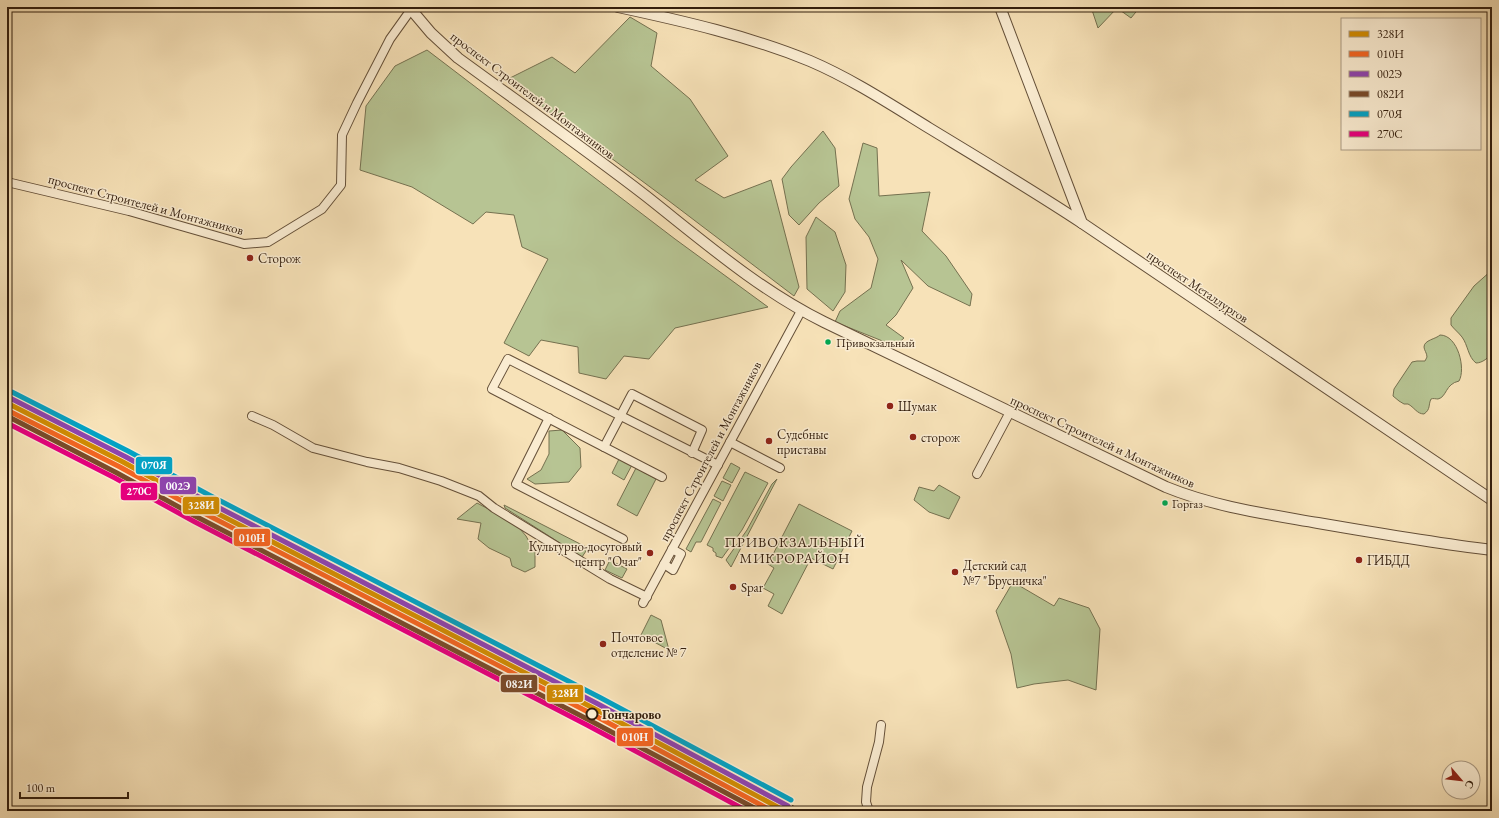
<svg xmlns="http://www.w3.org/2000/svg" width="1499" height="818" font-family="'EB Garamond',serif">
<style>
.green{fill:#b7c493;stroke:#757150}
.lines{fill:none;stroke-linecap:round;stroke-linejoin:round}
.minor-casing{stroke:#644f38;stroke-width:10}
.tertiary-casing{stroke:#644f38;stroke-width:12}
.minor{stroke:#faecd1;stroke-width:8}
.tertiary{stroke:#faecd1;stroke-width:10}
.rail-casing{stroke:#331e0d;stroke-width:3.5}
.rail{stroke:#faecd1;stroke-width:2;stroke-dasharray:6;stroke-linecap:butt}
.rail-1-casing{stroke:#faecd1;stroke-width:8}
.rail-2-casing{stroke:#faecd1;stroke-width:8}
.rail-3-casing{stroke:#faecd1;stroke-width:8}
.rail-4-casing{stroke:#faecd1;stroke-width:8}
.rail-5-casing{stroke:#faecd1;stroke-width:8}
.rail-6-casing{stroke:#faecd1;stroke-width:8}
.rail-1{stroke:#d08b03;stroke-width:5}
.rail-2{stroke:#f26522;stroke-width:5}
.rail-3{stroke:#8e44ad;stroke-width:5}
.rail-4{stroke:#7a4b2a;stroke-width:5}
.rail-5{stroke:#03a2c4;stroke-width:5}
.rail-6{stroke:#e5007d;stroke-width:5}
.poi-dot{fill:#8f2418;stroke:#faecd1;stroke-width:1.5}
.bus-dot{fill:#00a651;stroke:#faecd1;stroke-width:1.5}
.stop-dot{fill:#faecd1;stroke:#331e0d;stroke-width:2}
.labels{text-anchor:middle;stroke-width:3;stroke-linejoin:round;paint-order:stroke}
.bus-label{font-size:12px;fill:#331e0d;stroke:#faecd1;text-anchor:start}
.street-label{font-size:13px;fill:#331e0d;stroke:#faecd1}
.poi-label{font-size:13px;fill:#331e0d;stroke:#faecd1;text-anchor:start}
.stop-label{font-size:13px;font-weight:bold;fill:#331e0d;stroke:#faecd1;text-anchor:start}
.neighbourhood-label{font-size:14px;letter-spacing:1px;fill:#331e0d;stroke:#faecd1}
.line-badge{stroke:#faecd1;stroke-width:1.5}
.badge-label{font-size:11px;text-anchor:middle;font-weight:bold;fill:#fff}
</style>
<rect width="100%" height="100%" fill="#f7e2b8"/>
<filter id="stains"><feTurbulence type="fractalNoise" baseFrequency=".005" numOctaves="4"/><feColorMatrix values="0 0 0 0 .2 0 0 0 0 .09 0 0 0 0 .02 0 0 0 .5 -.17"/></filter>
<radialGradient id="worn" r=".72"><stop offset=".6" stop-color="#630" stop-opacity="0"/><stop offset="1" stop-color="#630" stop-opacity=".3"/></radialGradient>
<!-- green -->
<g class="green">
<path d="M1091 7H1140L1131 18 1117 8 1098 28Z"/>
<path d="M630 17 657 33 651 66 690 99 728 156 695 180 724 198 771 180 799 287 794 296 669 201 506 80 552 57 575 73Z"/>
<path d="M427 50 675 239 768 307 675 328 649 359 624 356 606 379 579 373 578 347 541 340 529 356 504 343 548 259 522 247 514 215 486 212 473 224 412 187 360 170 366 106 395 66Z"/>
<path d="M823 131 835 148 839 186 819 203 799 225 789 215 782 179 791 167Z"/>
<path d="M863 143 877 148 879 196 930 192 922 231 946 256 972 294 970 306 928 286 901 260 913 288 896 315 886 325 904 338 895 346 835 322 840 311 871 288 878 259 869 237 855 219 849 199Z"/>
<path d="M816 217 835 232 846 265 845 292 833 311 807 289 806 237Z"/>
<path d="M1492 270V352C1489 358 1482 363 1476 363 1468 357 1468 345 1462 337 1459 333 1454 329 1451 325V318L1474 286Z"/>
<path d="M1440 335C1458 335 1466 369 1459 381 1445 384 1447 397 1438 399 1436 399 1433 398 1431 399 1428 405 1431 409 1424 414 1417 414 1414 407 1408 404H1404L1399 401 1393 396 1394 389 1412 362 1417 361H1425L1427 357C1427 353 1424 350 1424 347 1424 340 1436 339 1440 335Z"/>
<path d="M562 430 580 448 581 467 569 482 535 484 527 479 541 470 549 454V431Z"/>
<path d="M619 459 632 465 624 480 612 473Z"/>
<path d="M731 463 740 468 732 483 723 478Z"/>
<path d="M636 468 656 479 637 516 617 505Z"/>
<path d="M745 472 768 483 742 530 722 558 716 556V553L713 551V548L707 545Z"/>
<path d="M777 479 731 567 726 560 747 530 772 484Z"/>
<path d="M722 481 731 485 723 501 714 496Z"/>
<path d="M939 485 960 497 949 519 929 512 914 500 919 487 934 491Z"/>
<path d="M713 499 721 503 701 542H696L691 552 686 549Z"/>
<path d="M477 503 515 523 526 536 535 552V567L525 572 512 566 510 558 489 548 478 539 481 523 457 519Z"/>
<path d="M799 504 852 531 833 569 811 558 782 614 768 606 774 594 763 588 774 568 768 564Z"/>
<path d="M504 505 588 548 582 557 505 508Z"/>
<path d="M610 560 627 569 622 578 605 570Z"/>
<path d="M1013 582 1054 606 1059 598 1089 608 1100 629 1096 690 1068 680 1034 684 1017 688 1011 654 996 611Z"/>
<path d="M651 615 661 620 669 650 641 635Z"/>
</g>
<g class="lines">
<!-- minor casing -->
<g class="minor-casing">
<g id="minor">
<path d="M7 182 129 211 244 244 268 242 322 209 341 185 342 135 357 103 390 39 410 11"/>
<path d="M252 416 273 425 313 448 367 462 399 468 441 481 479 496 494 508 610 579 647 597"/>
<path d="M549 418 516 484 623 539"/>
<path d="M730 442 780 468"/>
<path d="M604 447 632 394 702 430 692 453"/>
<path d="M977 474 1010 412"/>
<path d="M662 477 492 389 508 359 718 465"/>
<path d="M664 564 673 570 681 554 672 549"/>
<path d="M643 603 801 311"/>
<path d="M869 811 866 802 867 787 879 742 881 725"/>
</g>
</g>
<!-- tertiary casing -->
<g class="tertiary-casing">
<g id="tertiary">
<path d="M409 7 431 33 458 58C521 104 585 149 646 196 703 241 759 290 824 322L1166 487C1215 507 1267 514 1318 523 1376 533 1434 543 1492 550"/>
<path d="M618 7C683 21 749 36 810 61 852 79 890 104 929 128 980 159 1032 190 1082 223"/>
<path d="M1000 7 1082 223 1492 500"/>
</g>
</g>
<!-- minor -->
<use href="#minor" class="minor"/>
<!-- tertiary -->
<use href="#tertiary" class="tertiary"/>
<!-- rail casing -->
<g class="rail-casing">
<g id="rail">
<path d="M7 409 767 811"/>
<path d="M203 506 276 539 360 579 800 811"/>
</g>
</g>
<!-- rail -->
<use href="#rail" class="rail"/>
<!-- rail-1 casing -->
<g class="rail-1-casing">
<path id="rail-1" d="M7 403 123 462 203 506 595 709 785 811"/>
</g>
<!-- rail-2 casing -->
<g class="rail-2-casing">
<path id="rail-2" d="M7 410 120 467 200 511 592 714 772 811"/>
</g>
<!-- rail-3 casing -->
<g class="rail-3-casing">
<path id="rail-3" d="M10 398 126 457 206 501 598 704 788 806"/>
</g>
<!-- rail-4 casing -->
<g class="rail-4-casing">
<path id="rail-4" d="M7 416 117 473 197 517 589 720 760 811"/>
</g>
<!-- rail-5 casing -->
<g class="rail-5-casing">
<path id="rail-5" d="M12 392 128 451 209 495 601 698 791 800"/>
</g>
<!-- rail-6 casing -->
<g class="rail-6-casing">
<path id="rail-6" d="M7 423 115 478 195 522 587 725 747 811"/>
</g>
<!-- rail-1 -->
<use href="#rail-1" class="rail-1"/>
<!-- rail-2 -->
<use href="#rail-2" class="rail-2"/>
<!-- rail-3 -->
<use href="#rail-3" class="rail-3"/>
<!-- rail-4 -->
<use href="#rail-4" class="rail-4"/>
<!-- rail-5 -->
<use href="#rail-5" class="rail-5"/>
<!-- rail-6 -->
<use href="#rail-6" class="rail-6"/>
</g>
<!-- markers -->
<g class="poi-dot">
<circle cx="250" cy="258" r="4"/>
<circle cx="890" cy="406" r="4"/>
<circle cx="913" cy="437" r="4"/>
<circle cx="769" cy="441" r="4"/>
<circle cx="650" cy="553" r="4"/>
<circle cx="1359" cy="560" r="4"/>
<circle cx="955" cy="572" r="4"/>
<circle cx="733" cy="587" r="4"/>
<circle cx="603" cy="644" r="4"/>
</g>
<g class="bus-dot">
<circle cx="828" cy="342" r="3.5"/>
<circle cx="1165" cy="503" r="3.5"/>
</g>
<circle class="stop-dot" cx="592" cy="714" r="5.5"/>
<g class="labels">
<!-- bus labels -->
<g class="bus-label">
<text x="836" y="347">Привокзальный</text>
<text x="1172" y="508">Горгаз</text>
</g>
<!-- street labels -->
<g class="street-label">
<text transform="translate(533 95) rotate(37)" y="5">проспект Строителей и Монтажников</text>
<text transform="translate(146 204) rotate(15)" y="5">проспект Строителей и Монтажников</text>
<text transform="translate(1198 286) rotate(34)" y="5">проспект Металлургов</text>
<text transform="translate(1103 441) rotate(25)" y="5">проспект Строителей и Монтажников</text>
<text transform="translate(710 451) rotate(-62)" y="5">проспект Строителей и Монтажников</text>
</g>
<!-- poi labels -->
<g class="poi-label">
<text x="258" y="263">Сторож</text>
<text x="898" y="411">Шумак</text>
<text x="777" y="439">Судебные<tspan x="777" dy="15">приставы</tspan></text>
<text x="921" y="442">сторож</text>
<text x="642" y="551" text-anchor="end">Культурно-досуговый<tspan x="642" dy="15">центр "Очаг"</tspan></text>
<text x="1367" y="565">ГИБДД</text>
<text x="963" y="570">Детский сад<tspan x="963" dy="15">№7 "Брусничка"</tspan></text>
<text x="741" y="592">Spar</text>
<text x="611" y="642">Почтовое<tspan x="611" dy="15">отделение № 7</tspan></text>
</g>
<!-- stop labels -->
<g class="stop-label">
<text x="602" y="719">Гончарово</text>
</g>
<!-- neighbourhood labels -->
<g class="neighbourhood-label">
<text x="795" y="547">ПРИВОКЗАЛЬНЫЙ<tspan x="795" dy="16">МИКРОРАЙОН</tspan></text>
</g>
</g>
<g class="line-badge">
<rect x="135" y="456" width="38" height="19" rx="4" fill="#03a2c4"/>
<rect x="159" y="476" width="38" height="19" rx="4" fill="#8e44ad"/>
<rect x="120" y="482" width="38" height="19" rx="4" fill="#e5007d"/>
<rect x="182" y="496" width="38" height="19" rx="4" fill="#d08b03"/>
<rect x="233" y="528" width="38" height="19" rx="4" fill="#f26522"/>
<rect x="500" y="674" width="38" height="19" rx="4" fill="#7a4b2a"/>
<rect x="546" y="684" width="38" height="19" rx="4" fill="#d08b03"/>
<rect x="616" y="727" width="38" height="20" rx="4" fill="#f26522"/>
</g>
<g class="badge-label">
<text x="154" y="469">070Я</text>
<text x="178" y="490">002Э</text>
<text x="139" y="495">270С</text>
<text x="201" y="509">328И</text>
<text x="252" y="542">010Н</text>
<text x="519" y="688">082И</text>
<text x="565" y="697">328И</text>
<text x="635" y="741">010Н</text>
</g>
<!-- margin -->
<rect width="1499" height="818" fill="none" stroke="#f7e2b8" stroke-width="24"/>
<rect x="8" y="8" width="1483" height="802" fill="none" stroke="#331e0d" stroke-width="2"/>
<rect x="12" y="12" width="1475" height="794" fill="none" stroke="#331e0d"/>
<!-- legend -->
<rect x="1341" y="18" width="140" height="132" fill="#faecd1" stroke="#aa9a83"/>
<rect x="1349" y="31" width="20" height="6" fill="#d08b03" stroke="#aa9a83"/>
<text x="1377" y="38" font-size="12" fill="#331e0d">328И</text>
<rect x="1349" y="51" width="20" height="6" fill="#f26522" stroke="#aa9a83"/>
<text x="1377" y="58" font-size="12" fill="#331e0d">010Н</text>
<rect x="1349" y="71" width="20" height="6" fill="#8e44ad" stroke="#aa9a83"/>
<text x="1377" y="78" font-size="12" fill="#331e0d">002Э</text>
<rect x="1349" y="91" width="20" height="6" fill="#7a4b2a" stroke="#aa9a83"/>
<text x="1377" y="98" font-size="12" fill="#331e0d">082И</text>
<rect x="1349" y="111" width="20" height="6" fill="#03a2c4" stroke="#aa9a83"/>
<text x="1377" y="118" font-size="12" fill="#331e0d">070Я</text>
<rect x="1349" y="131" width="20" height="6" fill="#e5007d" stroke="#aa9a83"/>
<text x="1377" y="138" font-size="12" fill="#331e0d">270С</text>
<!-- north arrow -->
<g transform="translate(1461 780) rotate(118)"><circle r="19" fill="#faecd1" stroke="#aa9a83"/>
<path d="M0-3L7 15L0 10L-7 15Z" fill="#8f2418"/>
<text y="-6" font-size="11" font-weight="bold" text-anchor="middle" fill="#331e0d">С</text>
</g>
<!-- scale -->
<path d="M20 792v6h108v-6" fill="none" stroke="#331e0d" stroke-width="2"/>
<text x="26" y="792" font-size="12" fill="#331e0d" stroke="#faecd1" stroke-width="3" paint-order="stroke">100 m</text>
<rect width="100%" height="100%" filter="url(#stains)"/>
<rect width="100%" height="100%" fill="url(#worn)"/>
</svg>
